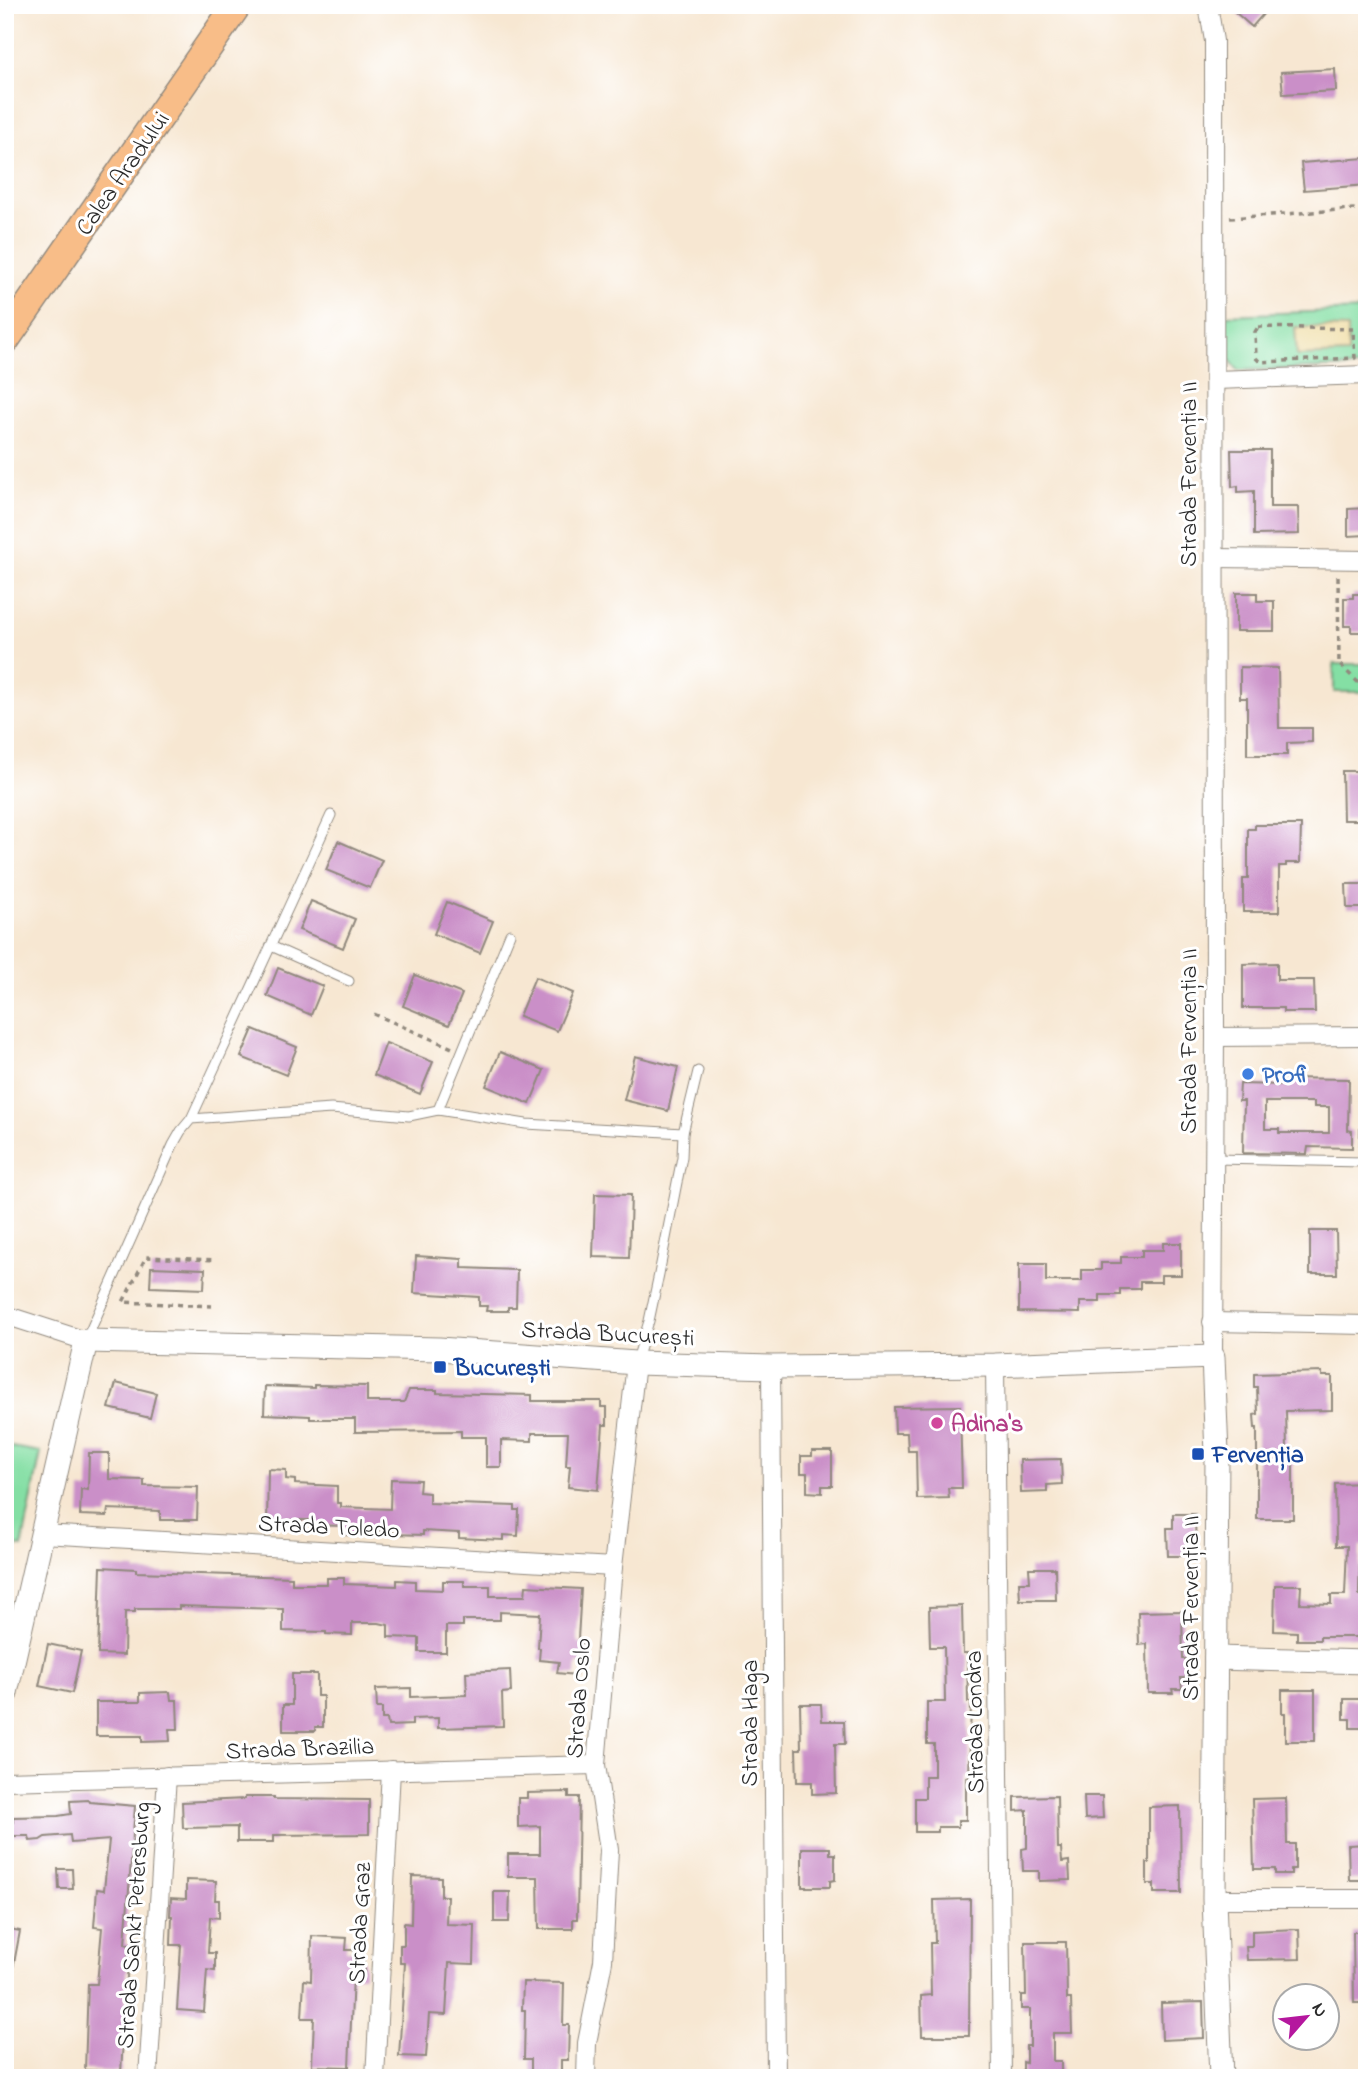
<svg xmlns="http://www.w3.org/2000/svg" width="1372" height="2083" font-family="'Indie Flower',sans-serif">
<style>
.green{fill:#84dfa4;stroke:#588568;stroke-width:2}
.sand{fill:#eeda9e;stroke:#8c8264;stroke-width:2}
.building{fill:#ca8fc8;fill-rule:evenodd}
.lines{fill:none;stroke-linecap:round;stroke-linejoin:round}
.service-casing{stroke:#91897e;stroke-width:11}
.minor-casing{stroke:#91897e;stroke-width:20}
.tertiary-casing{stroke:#91897e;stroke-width:25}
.primary-casing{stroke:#91897e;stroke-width:31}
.path{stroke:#91897e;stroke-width:3.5;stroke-dasharray:5 5;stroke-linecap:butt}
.service{stroke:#fff;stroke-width:9}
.minor{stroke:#fff;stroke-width:18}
.tertiary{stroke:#fff;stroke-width:23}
.primary{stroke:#f8bd88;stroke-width:28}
.shop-dot{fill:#3f7fe0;stroke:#fff;stroke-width:2.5}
.transit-dot{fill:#1a4fb4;stroke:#fff;stroke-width:2.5}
.hotel-dot{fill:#d1479c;stroke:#fff;stroke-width:2.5}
.labels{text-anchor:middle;stroke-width:6;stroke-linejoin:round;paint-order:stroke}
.street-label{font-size:24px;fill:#2b2b2b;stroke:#fff}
.shop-label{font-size:24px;font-weight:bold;fill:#366cbe;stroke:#fff;text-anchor:start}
.transit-label{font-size:24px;font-weight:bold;fill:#164399;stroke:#fff;text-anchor:start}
.hotel-label{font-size:24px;font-weight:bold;fill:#b23c85;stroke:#fff;text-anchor:start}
</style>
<rect width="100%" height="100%" fill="#fff"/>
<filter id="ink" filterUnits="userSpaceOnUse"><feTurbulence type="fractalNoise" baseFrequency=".0143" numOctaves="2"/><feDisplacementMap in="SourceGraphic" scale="14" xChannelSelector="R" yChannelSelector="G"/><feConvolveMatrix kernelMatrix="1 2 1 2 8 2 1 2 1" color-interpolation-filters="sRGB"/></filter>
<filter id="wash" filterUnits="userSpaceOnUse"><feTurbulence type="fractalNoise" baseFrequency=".00686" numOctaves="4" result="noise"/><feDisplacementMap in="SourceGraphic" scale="28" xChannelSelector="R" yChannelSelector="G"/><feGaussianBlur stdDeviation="1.57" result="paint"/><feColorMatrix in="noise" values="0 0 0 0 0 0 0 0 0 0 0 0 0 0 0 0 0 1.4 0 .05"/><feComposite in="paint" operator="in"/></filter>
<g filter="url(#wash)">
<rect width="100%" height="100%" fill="#f7e7d2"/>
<!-- green -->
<g class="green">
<path d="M1367 310V367L1238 370 1226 355 1225 315Z"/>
<rect x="1334" y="664" width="33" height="28"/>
<path d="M5 1446 41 1452 22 1547 5 1544Z"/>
</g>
<!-- sand -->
<path class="sand" d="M1295 327 1348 328V354L1297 356Z"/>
<g id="blocks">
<!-- building -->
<g class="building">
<path d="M1227 5H1271L1252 27Z"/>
<path d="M1335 69 1336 91 1283 94 1281 72Z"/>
<path d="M1365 158 1367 185 1304 190 1301 163Z"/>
<path d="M1231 450H1270V507H1298L1299 534 1254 535V491L1238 492V486L1232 487Z"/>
<path d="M1367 508V535L1348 536V509Z"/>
<path d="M1236 593H1257V601H1274V631H1236Z"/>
<path d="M1353 594H1367V632H1351V626H1344V598H1353Z"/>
<path d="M1240 667 1278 668 1279 728H1312V742L1287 743V755H1247V698H1240Z"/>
<path d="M1342 771H1367V820H1343Z"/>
<path d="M1255 825H1301L1300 863H1286V866H1279V912H1243V879H1248V829H1255Z"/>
<path d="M338 841 382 860 370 888 326 870Z"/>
<path d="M1346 884H1367V908H1347Z"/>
<path d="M311 901 355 919 343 948 299 930Z"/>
<path d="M447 902 493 921 480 953 434 934Z"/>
<path d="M1277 963V980H1314L1315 1012H1283V1008H1243V964Z"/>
<path d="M278 968 323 986 311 1015 267 996Z"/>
<path d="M415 975 462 994 449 1025 403 1006Z"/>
<path d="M535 977 573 993 557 1031 519 1016Z"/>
<path d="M253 1029 297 1047 286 1075 241 1057Z"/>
<path d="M386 1043 433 1062 420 1094 374 1075Z"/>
<path d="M500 1052 544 1070 530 1104 486 1086Z"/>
<path d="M635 1056 678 1067 668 1111 624 1100Z"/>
<path d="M1284 1078 1349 1079 1348 1130 1352 1131V1148L1308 1147 1307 1154 1243 1153 1244 1101H1239L1240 1084 1284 1085ZM1265 1102H1314V1107H1329V1133H1279V1129H1265Z"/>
<path d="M595 1194 631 1195 629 1258 593 1257Z"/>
<path d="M1310 1231H1336L1337 1274H1310Z"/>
<path d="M1163 1243H1181V1275H1161V1282H1140V1289H1120V1295H1100V1302H1080V1313L1019 1312V1264H1046V1281H1082V1270H1101V1263H1121V1257H1142V1250H1163Z"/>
<path d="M416 1256 462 1259V1268L517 1270 516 1307H508V1311H486L487 1306H479V1297L414 1293Z"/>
<path d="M151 1267 205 1269 204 1289 150 1287Z"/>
<path d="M1322 1372V1376H1332V1410L1286 1411 1287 1449H1293V1519H1257V1428H1255L1254 1415 1258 1414 1257 1387H1254V1374Z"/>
<path d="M116 1383 156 1393 150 1418 109 1408Z"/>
<path d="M314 1385 367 1386V1402H404L409 1390H437V1393L532 1395V1401H601V1407H607V1425H603L598 1490 568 1487 570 1466H566L568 1433H532V1441L501 1440V1467H486V1437H461V1431L355 1432V1419H310V1416L264 1414 265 1386 314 1388Z"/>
<path d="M960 1406 962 1488H948L949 1498 917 1499 916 1451H908L907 1433H895L894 1407Z"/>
<path d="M812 1451H832V1486H822V1493L807 1492V1473H801V1456H812Z"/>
<path d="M89 1453H109V1479L144 1480V1486L198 1487 197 1520H160V1511L108 1509 107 1516 80 1515 81 1489 88 1490Z"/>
<path d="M1061 1459 1062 1484 1047 1485V1492L1021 1493 1020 1460Z"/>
<path d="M268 1469 286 1470V1479L295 1480V1484L337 1486V1503H341V1507L390 1509 391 1479 420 1480 419 1492 429 1493V1503L515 1506V1510H519L518 1536 503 1535V1540L459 1538V1533L423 1531V1535L393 1534V1531L366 1530V1536L344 1535V1526L311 1525V1520H282V1525H267Z"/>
<path d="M1367 1483V1546H1360L1359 1595H1367V1637H1320V1640H1297V1632L1274 1631 1275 1585H1301L1300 1603 1331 1604V1595H1345L1347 1546H1336L1335 1484Z"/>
<path d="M1173 1514H1195L1196 1556H1168L1167 1528H1173Z"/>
<path d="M101 1567 136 1569V1572L292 1577V1584H327V1578H344V1584L397 1586V1580L415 1581V1589L443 1590V1581H464V1586H490V1596H525L526 1586 581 1589 578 1639 579 1643H584L582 1664 577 1663 576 1675 557 1673 559 1662 539 1660 540 1648H538L540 1614 500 1612V1620H463V1626H446V1652H419V1638L388 1637V1625L379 1623H352V1635L326 1634V1632L283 1631V1609L179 1606V1609H135V1612H125L124 1655 98 1654Z"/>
<path d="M1029 1568H1055L1056 1600H1020L1019 1582H1030Z"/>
<path d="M962 1606 963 1653H967L968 1702H971L969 1777H966V1820H958V1827H938V1832H915V1798H925V1776H934V1744H927V1702H945L944 1647H930L929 1607Z"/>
<path d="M1182 1611 1183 1659H1186V1678H1181L1182 1689H1172L1173 1693H1148L1147 1644 1139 1645 1138 1612Z"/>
<path d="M48 1644 81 1651 72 1693 39 1686Z"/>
<path d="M510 1670 511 1692 502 1693 503 1726 438 1728V1718L412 1719V1725L388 1726 387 1719H382V1708H377L376 1689 411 1688V1697L467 1695 466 1672Z"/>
<path d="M292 1674H317V1696H323V1727H315V1731H283V1705H292Z"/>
<path d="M1282 1690H1315V1741H1285V1713H1282Z"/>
<path d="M170 1692 171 1700H177L178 1729H169L170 1741 142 1742V1736H96V1702H140V1693Z"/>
<path d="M1344 1699H1367V1728H1350V1719H1344Z"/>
<path d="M800 1704H821L822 1721H844L845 1744H835L836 1793 812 1794V1782H797L796 1749H801Z"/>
<path d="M569 1792V1797H579L577 1919H573V1929H539L538 1877H508V1854H540V1826L518 1827V1798H527V1793Z"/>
<path d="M1057 1796 1058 1848H1061L1062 1862 1069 1861 1070 1880 1039 1881V1871H1023L1022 1849 1027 1848V1810L1015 1811V1797Z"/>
<path d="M1084 1796H1102L1103 1818 1085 1819Z"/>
<path d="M245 1797H274V1799L369 1800V1834L274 1835V1842H237V1827L183 1828 182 1802 245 1799Z"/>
<path d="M1286 1798 1287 1844H1295V1869H1291V1874H1275V1869H1254L1252 1799Z"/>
<path d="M89 1800 90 1802 135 1806 125 1944 129 1945 121 2072 85 2070 88 1984H97L102 1928 94 1927 97 1889 104 1890 109 1840 71 1843 70 1835 45 1837 40 1840 30 1841 29 1836H13V1817L58 1816 71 1814 70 1801Z"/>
<path d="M1180 1806 1181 1893H1154V1884H1147V1863H1149V1807Z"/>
<path d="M1367 1844V1880H1349L1348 1845Z"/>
<path d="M802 1848H830V1854H835V1880L830 1881V1887H802Z"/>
<path d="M58 1869H72L73 1889H59Z"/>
<path d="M412 1876 441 1877V1896H447L446 1924 475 1925 474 1964 449 1963 446 2015 429 2014 426 2057 399 2056 405 1963H400V1945H404V1923L411 1924Z"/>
<path d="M186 1880 216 1881 215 1900H219V1918L210 1917 208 1953H215V1971L207 1970 204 2012 177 2010 181 1945H171L172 1916H170L171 1898 186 1899Z"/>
<path d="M494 1892H510L509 1922H494Z"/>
<path d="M970 1899 969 2036H922L921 1996 931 1995 930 1943H935L934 1900Z"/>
<path d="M5 1928 20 1931 12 1974H5Z"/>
<path d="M1299 1929 1300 1959 1247 1960 1246 1946H1252V1931Z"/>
<path d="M1353 1932H1367V2003H1354Z"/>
<path d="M312 1936 347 1938 346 1950H354V1958L364 1959V1976H353L349 2067 312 2066 314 2018H302L304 1980 311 1981Z"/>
<path d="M1025 1942H1066L1067 1999H1071L1072 2033H1053V2061H1061V2077L1032 2078V2076H1023V2062L1026 2063V2046H1030V2009H1021V1995H1026Z"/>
<path d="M523 1982 564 1983 563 2025H569L568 2060H561V2078H531V2059H524L525 2010H522Z"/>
<path d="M1203 2002 1204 2038 1162 2040 1161 2003Z"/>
</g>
</g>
</g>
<g filter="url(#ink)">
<use href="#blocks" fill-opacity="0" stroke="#91897e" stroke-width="2"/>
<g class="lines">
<!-- service casing -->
<g class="service-casing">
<g id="service">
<path d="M271 946 349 981"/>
<path d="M438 1110 526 1124 683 1133"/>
<path d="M191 1119 331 815"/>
<path d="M1214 1159 1364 1162 1366 1036"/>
<path d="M87 1338 173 1145 181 1131 191 1119 331 1109 409 1116 438 1110 510 934"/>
<path d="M637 1360 649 1321 659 1274 682 1157 683 1133 698 1071"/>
</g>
</g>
<!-- minor casing -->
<g class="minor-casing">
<g id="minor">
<path d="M1206 5 1209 11 1214 41 1215 1037 1213 1357"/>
<path d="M1215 380 1367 375"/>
<path d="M1215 558 1367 560"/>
<path d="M1215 1037 1367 1036"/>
<path d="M5 1315 86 1341"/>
<path d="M1212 1322 1367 1325"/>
<path d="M995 1365 1002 2078"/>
<path d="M771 1367 776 2078"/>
<path d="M43 1534 613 1567"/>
<path d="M5 1781 596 1765"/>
<path d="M1214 1899H1367"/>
<path d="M148 2078 167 1776"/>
<path d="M375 2078 391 1770"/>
<path d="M586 2078 587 2043 603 1961 609 1850 596 1765 613 1567 636 1363"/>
</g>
</g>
<!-- tertiary casing -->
<g class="tertiary-casing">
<g id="tertiary">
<path d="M1216 1658 1367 1662"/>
<path d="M5 1697 86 1341 439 1349 636 1363 771 1367 995 1365 1213 1357 1217 1454 1214 1899 1221 2078"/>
</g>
</g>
<!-- primary casing -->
<g class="primary-casing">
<path id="primary" d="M5 340 237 5"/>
</g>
<!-- path -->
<g class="path">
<path d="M1230 218 1367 208"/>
<path d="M1258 327 1353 329 1355 358 1260 362 1256 358 1255 332Z"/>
<path d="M1338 576 1339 664 1367 691"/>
<path d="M374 1014 452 1048"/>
<path d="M212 1306 123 1302 146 1257 215 1260"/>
</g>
<!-- service -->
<use href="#service" class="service"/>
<!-- minor -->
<use href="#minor" class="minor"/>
<!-- tertiary -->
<use href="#tertiary" class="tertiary"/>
<!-- primary -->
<use href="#primary" class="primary"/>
</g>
</g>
<!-- markers -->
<circle class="shop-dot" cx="1248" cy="1074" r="7"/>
<g class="transit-dot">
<rect x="433" y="1360" width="14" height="14" rx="3.5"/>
<rect x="1191" y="1447" width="14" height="14" rx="3.5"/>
</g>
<circle class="hotel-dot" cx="937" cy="1423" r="7"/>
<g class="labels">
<!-- street labels -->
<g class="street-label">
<text transform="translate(122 173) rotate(-55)" y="8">Calea Aradului</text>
<text transform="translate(1188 474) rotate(-90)" y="8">Strada Fervenția II</text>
<text transform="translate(1188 1041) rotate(-90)" y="8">Strada Fervenția II</text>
<text transform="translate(608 1333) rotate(3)" y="8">Strada București</text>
<text transform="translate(329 1526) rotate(3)" y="8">Strada Toledo</text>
<text transform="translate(1190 1608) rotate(-90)" y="8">Strada Fervenția II</text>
<text transform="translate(578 1698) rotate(-86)" y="8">Strada Oslo</text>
<text transform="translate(974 1722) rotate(-91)" y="8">Strada Londra</text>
<text transform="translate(749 1723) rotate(-90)" y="8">Strada Haga</text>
<text transform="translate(300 1748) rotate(-2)" y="8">Strada Brazilia</text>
<text transform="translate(359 1923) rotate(-87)" y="8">Strada Graz</text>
<text transform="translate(133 1925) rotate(-86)" y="8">Strada Sankt Petersburg</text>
</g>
<!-- shop labels -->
<g class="shop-label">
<text x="1262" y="1082">Profi</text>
</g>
<!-- transit labels -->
<g class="transit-label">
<text x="454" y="1375">București</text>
<text x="1212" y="1462">Fervenția</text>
</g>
<!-- hotel labels -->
<g class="hotel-label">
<text x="951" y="1431">Adina's</text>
</g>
</g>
<!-- margin -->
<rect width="1372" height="2083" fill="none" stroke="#fff" stroke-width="28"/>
<!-- north arrow -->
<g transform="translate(1306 2017) rotate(62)"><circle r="33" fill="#ffffff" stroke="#aaaaaa" stroke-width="2"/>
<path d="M0-5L12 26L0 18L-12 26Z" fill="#b5179e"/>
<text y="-10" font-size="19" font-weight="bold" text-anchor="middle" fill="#2b2b2b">N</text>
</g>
</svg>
